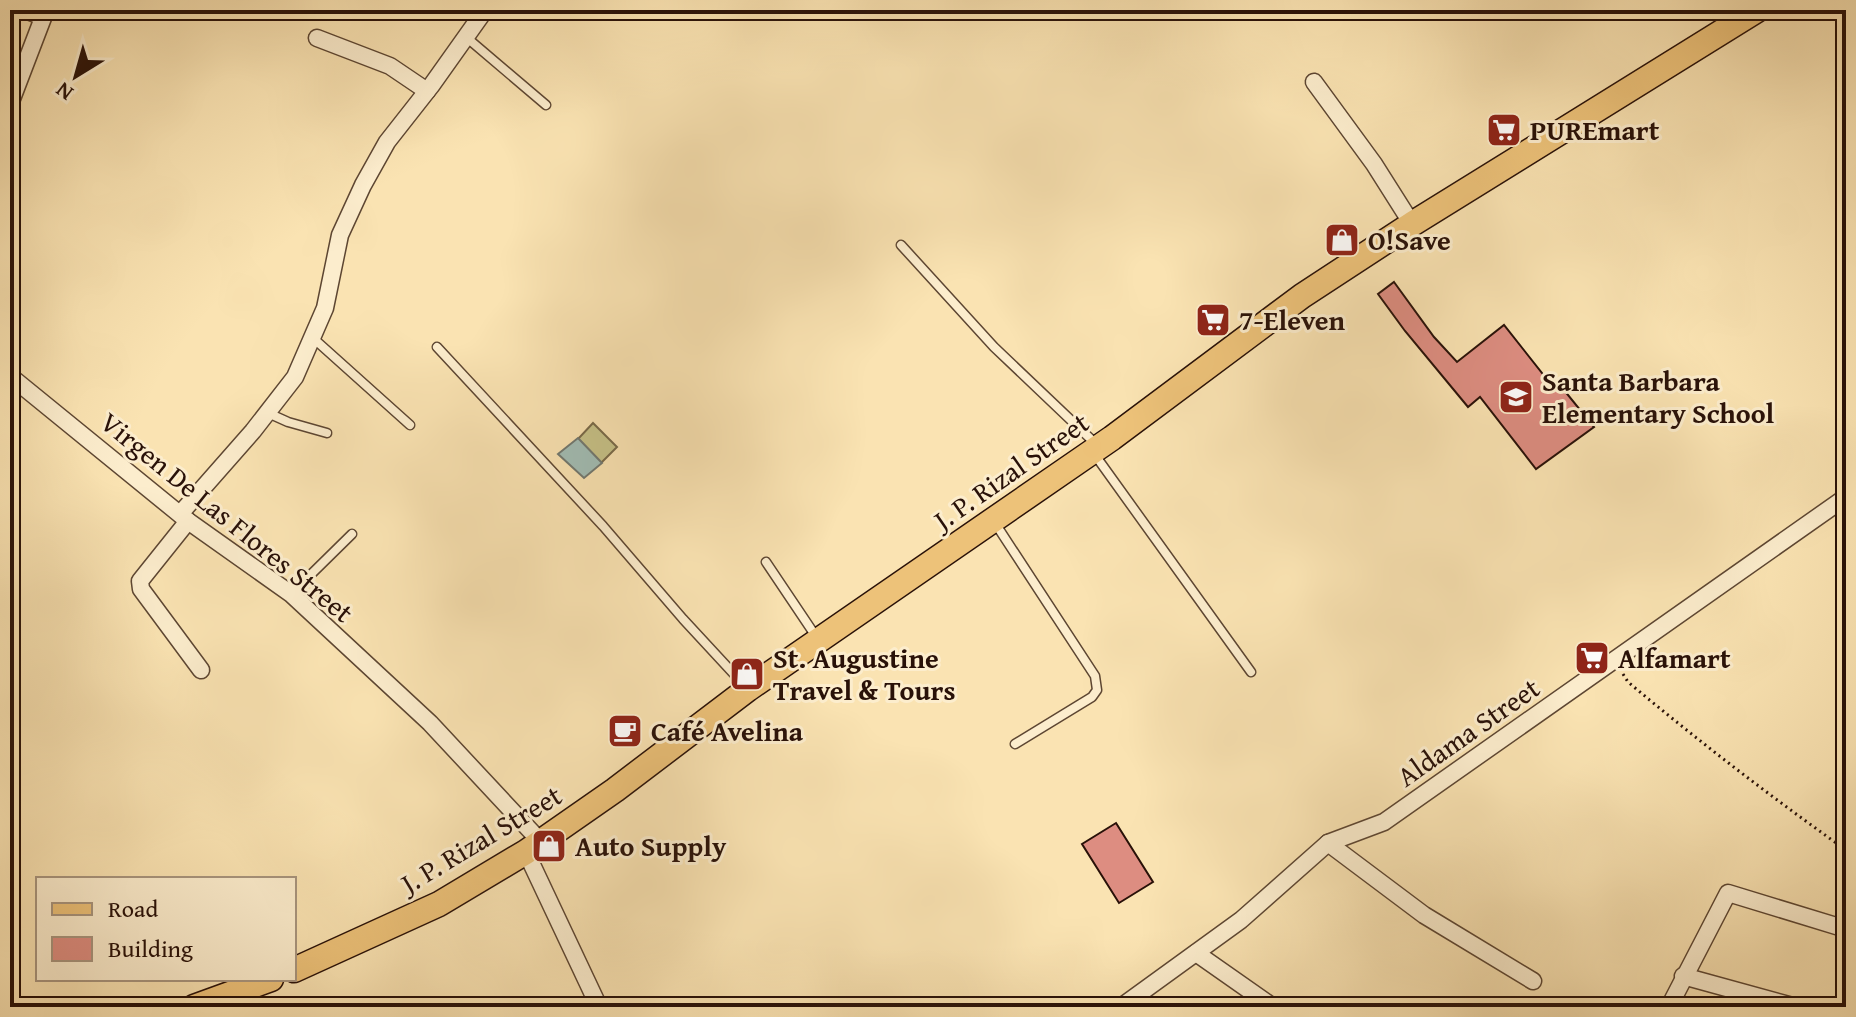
<svg xmlns="http://www.w3.org/2000/svg" width="1856" height="1017" font-family="'Gentium Book Plus',serif">
<style>
.green{fill:#c6c187;stroke:#786948;stroke-width:2}
.water{fill:#a1bdb5;stroke:#717870;stroke-width:2}
.building{fill:#dd8d81;stroke:#291108;stroke-width:2}
.lines{fill:none;stroke-linecap:round;stroke-linejoin:round}
.lane-casing{stroke:#5d4632;stroke-width:11}
.street-casing{stroke:#5d4632;stroke-width:19}
.primary-casing{stroke:#291108;stroke-width:27}
.path{stroke:#291108;stroke-width:3;stroke-dasharray:2 4;stroke-linecap:butt}
.lane{stroke:#fcedcd;stroke-width:8}
.street{stroke:#fcedcd;stroke-width:16}
.primary{stroke:#edc279;stroke-width:24}
.labels{text-anchor:middle;stroke-width:6;stroke-linejoin:round;paint-order:stroke}
.poi-label{font-size:28px;font-weight:bold;fill:#291108;stroke:#fcedcd;text-anchor:start}
.street-label{font-size:28px;fill:#291108;stroke:#fcedcd}
</style>
<rect width="100%" height="100%" fill="#fae3b2"/>
<filter id="stains"><feTurbulence type="fractalNoise" baseFrequency=".0025" numOctaves="4"/><feColorMatrix values="0 0 0 0 .2 0 0 0 0 .09 0 0 0 0 .02 0 0 0 .5 -.17"/></filter>
<radialGradient id="worn" r=".72"><stop offset=".6" stop-color="#630" stop-opacity="0"/><stop offset="1" stop-color="#630" stop-opacity=".3"/></radialGradient>
<!-- green -->
<path class="green" d="M593 423 617 447 601 463 578 439Z"/>
<!-- water -->
<path class="water" d="M578 438 602 463 584 478 558 454Z"/>
<!-- building -->
<g class="building">
<path d="M1394 282 1434 337 1457 362 1504 325 1546 378 1551 374 1594 427 1536 469 1480 397 1468 407 1405 331 1378 294Z"/>
<path d="M1116 823 1153 882 1119 903 1082 844Z"/>
</g>
<g class="lines">
<!-- lane casing -->
<g class="lane-casing">
<g id="lane">
<path d="M466 37 546 105"/>
<path d="M901 245 994 347 1097 445"/>
<path d="M313 338 410 425"/>
<path d="M437 347 603 526 683 619 745 686"/>
<path d="M268 413 288 422 327 433"/>
<path d="M1095 455 1251 672"/>
<path d="M995 523 1095 676 1097 690 1092 697 1015 744"/>
<path d="M766 562 817 638"/>
<path d="M291 594 352 534"/>
</g>
</g>
<!-- street casing -->
<g class="street-casing">
<g id="street">
<path d="M25 10 43 17"/>
<path d="M317 38 390 66 427 91"/>
<path d="M1314 82 1374 164 1412 224"/>
<path d="M10 104 46 10"/>
<path d="M10 376 188 521 291 594 430 723 541 842"/>
<path d="M180 514 253 431 295 377 325 308 340 235 363 185 387 142 431 86 485 10"/>
<path d="M188 521 140 581 141 589 201 670"/>
<path d="M1328 843 1424 915 1533 981"/>
<path d="M526 852 599 1007"/>
<path d="M1196 953 1273 1007"/>
<path d="M1683 976 1796 1007"/>
<path d="M1121 1007 1241 920 1328 843 1384 822 1846 497"/>
<path d="M1669 1007 1728 893 1846 929"/>
</g>
</g>
<!-- primary casing -->
<g class="primary-casing">
<g id="primary">
<path d="M294 970 439 904 526 852 615 790 748 689 1112 438 1302 296 1412 224 1757 10"/>
<path d="M194 1007 271 979"/>
</g>
</g>
<!-- path -->
<path class="path" d="M1623 674 1628 682C1696 739 1766 793 1839 845"/>
<!-- lane -->
<use href="#lane" class="lane"/>
<!-- street -->
<use href="#street" class="street"/>
<!-- primary -->
<use href="#primary" class="primary"/>
</g>
<!-- icons -->
<defs>
<g id="supermarket-square" transform="scale(1.8)"><rect x="-9" y="-9" width="18" height="18" rx="4" fill="#8f2418" stroke="#fcedcd"/><path d="M-6-5.5h2.5l.6 2H6L4.5 2H-2.5L-4.4-4H-6ZM-1.5 3.2a1.3 1.3 0 1 0 .1 0ZM3 3.2a1.3 1.3 0 1 0 .1 0Z" fill="#fff"/></g>
<g id="shop-square" transform="scale(1.8)"><rect x="-9" y="-9" width="18" height="18" rx="4" fill="#8f2418" stroke="#fcedcd"/><path d="M-5-2.5h2.3a2.7 3.5 0 0 1 5.4 0H5L5.5 6h-11ZM-1.5-2.5h3a1.5 2.3 0 0 0-3 0Z" fill="#fff"/></g>
<g id="school-square" transform="scale(1.8)"><rect x="-9" y="-9" width="18" height="18" rx="4" fill="#8f2418" stroke="#fcedcd"/><path d="M0-5L7-2L0 1L-7-2ZM-4 1L0 2.5L4 1V4Q0 6-4 4Z" fill="#fff"/></g>
<g id="cafe-square" transform="scale(1.8)"><rect x="-9" y="-9" width="18" height="18" rx="4" fill="#8f2418" stroke="#fcedcd"/><path d="M-5.5-4.5H6V0H3Q3 3.5 0 3.5H-2.5Q-5.5 3.5-5.5 0ZM3-3.2v2h1.7v-2ZM-6 4.5H4V6H-6Z" fill="#fff"/></g>
</defs>
<g fill-rule="evenodd">
<use href="#supermarket-square" x="1504" y="130"/>
<use href="#shop-square" x="1342" y="240"/>
<use href="#supermarket-square" x="1213" y="320"/>
<use href="#school-square" x="1516" y="397"/>
<use href="#supermarket-square" x="1592" y="658"/>
<use href="#shop-square" x="747" y="674"/>
<use href="#cafe-square" x="625" y="731"/>
<use href="#shop-square" x="549" y="846"/>
</g>
<g class="labels">
<!-- poi labels -->
<g class="poi-label">
<text x="1530" y="140">PUREmart</text>
<text x="1368" y="250">O!Save</text>
<text x="1239" y="330">7-Eleven</text>
<text x="1542" y="391">Santa Barbara<tspan x="1542" dy="32">Elementary School</tspan></text>
<text x="773" y="668">St. Augustine<tspan x="773" dy="32">Travel &amp; Tours</tspan></text>
<text x="1618" y="668">Alfamart</text>
<text x="651" y="741">Café Avelina</text>
<text x="575" y="856">Auto Supply</text>
</g>
<!-- street labels -->
<g class="street-label">
<text transform="translate(1011 471) rotate(-35)" y="10">J. P. Rizal Street</text>
<text transform="translate(227 517) rotate(39)" y="10">Virgen De Las Flores Street</text>
<text transform="translate(1468 732) rotate(-35)" y="10">Aldama Street</text>
<text transform="translate(481 839) rotate(-31)" y="10">J. P. Rizal Street</text>
</g>
</g>
<!-- margin -->
<rect width="1856" height="1017" fill="none" stroke="#fae3b2" stroke-width="40"/>
<rect x="12" y="12" width="1832" height="993" fill="none" stroke="#291108" stroke-width="4"/>
<rect x="20" y="20" width="1816" height="977" fill="none" stroke="#291108" stroke-width="2"/>
<!-- legend -->
<rect x="36" y="877" width="260" height="104" fill="#fcedcd" stroke="#a8957e" stroke-width="2"/>
<rect x="52" y="903" width="40" height="12" fill="#edc279" stroke="#a8957e" stroke-width="2"/>
<text x="108" y="917" font-size="24" fill="#291108">Road</text>
<rect x="52" y="937" width="40" height="24" fill="#dd8d81" stroke="#a8957e" stroke-width="2"/>
<text x="108" y="957" font-size="24" fill="#291108">Building</text>
<!-- north arrow -->
<g transform="translate(76 76) rotate(217)" stroke="#fcedcd" stroke-width="6" paint-order="stroke">
<path d="M0-6L14 30L0 20L-14 30Z" fill="#291108"/>
<text y="-12" font-size="22" font-weight="bold" text-anchor="middle" fill="#291108">N</text>
</g>
<rect width="100%" height="100%" filter="url(#stains)"/>
<rect width="100%" height="100%" fill="url(#worn)"/>
</svg>
